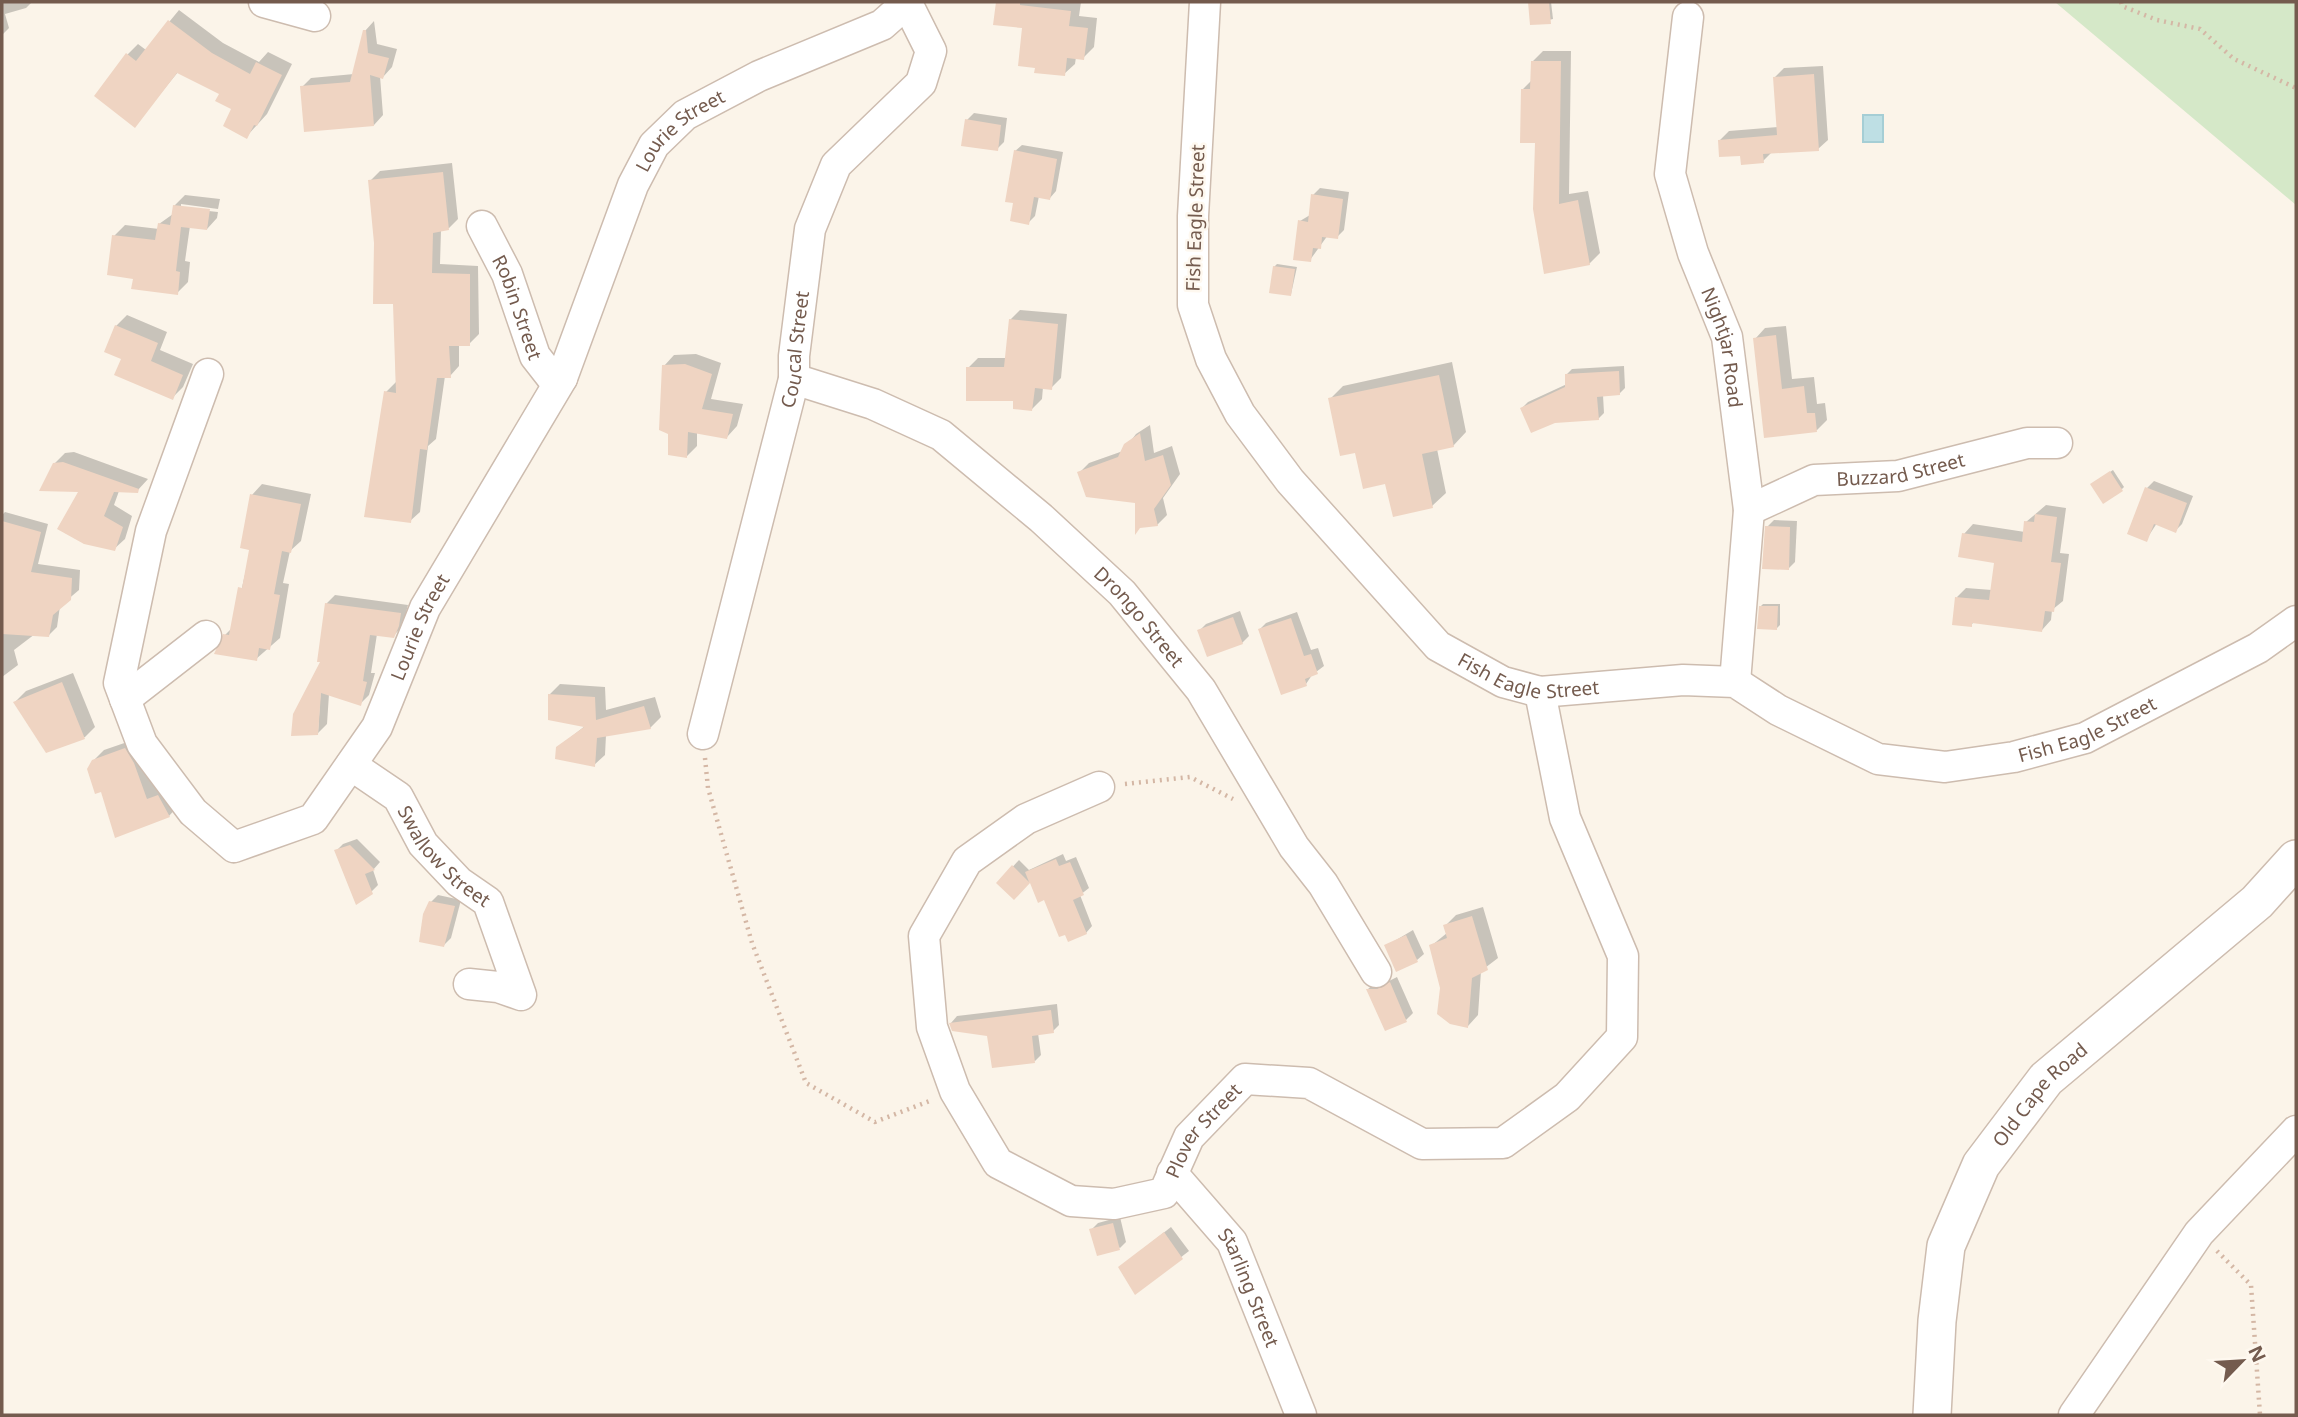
<svg xmlns="http://www.w3.org/2000/svg" width="2298" height="1417" font-family="'Noto Sans',sans-serif">
<style>
.green{fill:#d5e8c8}
.water{fill:#bedfe4;stroke:#a5ced5;stroke-width:2}
.shadow{fill:#0003}
.building{fill:#efd4c2}
.lines{fill:none;stroke-linecap:round;stroke-linejoin:round}
.minor-casing{stroke:#cdbcaf;stroke-width:33}
.tertiary-casing{stroke:#cdbcaf;stroke-width:40}
.path{stroke:#d4b7a5;stroke-width:4.5;stroke-dasharray:2 5;stroke-linecap:butt}
.minor{stroke:#fff;stroke-width:30}
.tertiary{stroke:#fff;stroke-width:37}
.labels{text-anchor:middle;stroke-width:5;stroke-linejoin:round;paint-order:stroke}
.street-label{font-size:19px;fill:#745b4e;stroke:#fef8ef}
</style>
<rect width="100%" height="100%" fill="#fbf4e9"/>
<!-- green -->
<path class="green" d="M2055 2H2296V205Z"/>
<!-- water -->
<rect class="water" x="1863" y="115" width="20" height="27"/>
<!-- shadow -->
<g class="shadow">
<path d="M2 2H32L26 8 5 14 9 28 2 35Z"/>
<path d="M997 2H1081L1079 16 1097 18 1094 47 1083 58 1076 57 1075 64 1064 74 1024 27 995 23Z"/>
<path d="M1530 2H1551L1553 19 1531 24Z"/>
<path d="M179 10 223 43 259 62 268 52 292 64 267 114 247 136 234 108 221 93 178 72 135 125 96 96 128 54 138 44 146 50Z"/>
<path d="M374 21 377 44 397 49 392 67 383 77 380 76 383 115 374 125 302 87 311 78 354 74 365 31Z"/>
<path d="M1543 51H1571L1569 194 1588 191 1600 253 1589 264 1546 271 1537 141 1523 89 1532 80V62Z"/>
<path d="M1823 66 1828 140 1818 149 1772 152 1763 161 1742 154 1719 141 1729 131 1778 127 1775 77 1784 68Z"/>
<path d="M974 113 1007 118 1004 142 997 149 967 120Z"/>
<path d="M1022 145 1063 152 1056 191 1050 198 1039 196 1035 216 1028 223 1015 202V151Z"/>
<path d="M452 163 458 219 449 228 441 230 440 264 478 266 479 334 469 344H459V366L450 376H445L436 439 428 446 420 512 410 521 386 392 396 382 395 303 376 242 370 181 380 171Z"/>
<path d="M1320 188 1349 192 1344 230 1337 237 1328 235 1310 260 1300 221 1310 215 1313 195Z"/>
<path d="M185 195 220 199 218 209 181 204V208L218 212 217 218 207 229 190 226 185 261 190 262 188 282 177 293 135 277 114 236 125 225 159 229V224L173 214 174 206Z"/>
<path d="M1277 264 1297 267 1291 294 1274 267Z"/>
<path d="M1020 310 1067 314 1061 378 1051 388 1043 387 1042 399 1032 409 968 368 978 358H1007L1010 320Z"/>
<path d="M127 315 167 332 160 350 193 364 183 387 172 398 123 358 106 351 116 326Z"/>
<path d="M1786 326 1792 379 1814 377 1817 404 1825 403 1827 420 1817 430 1765 436 1755 339 1765 328Z"/>
<path d="M696 354 721 363 711 399 743 404 737 426 727 437 697 432V446L687 456 664 366 674 355Z"/>
<path d="M1452 362 1466 432 1453 446 1437 449 1446 493 1432 506 1356 451 1330 399 1343 386Z"/>
<path d="M1624 366 1625 388 1619 394 1603 395 1604 413 1598 419 1522 408 1528 402 1567 384 1566 375 1572 369Z"/>
<path d="M1150 425 1154 453 1172 446 1180 474 1163 498 1167 515 1157 525 1137 501 1079 473 1089 463 1123 451 1136 434Z"/>
<path d="M74 452 148 479 137 491H119L114 505 132 516 125 539 114 549 80 490 54 464 65 453Z"/>
<path d="M2113 470 2124 487 2122 489 2095 482Z"/>
<path d="M2154 481 2193 496 2182 524 2175 531 2157 523 2146 540 2147 488Z"/>
<path d="M262 484 311 494 301 541 290 551 283 583 289 584 280 638 256 659 225 635 233 627 251 548 252 495Z"/>
<path d="M2046 505 2066 508 2060 553 2069 554 2063 601 2052 610 2051 620 2042 630 1975 621 1971 625 1957 597 1966 588 1992 590 1996 561 1964 534 1973 524 2025 532 2026 522Z"/>
<path d="M5 512 48 524 38 564 80 570 79 590 60 606 57 627 49 635 35 634 14 650 18 665 2 677V515Z"/>
<path d="M1774 520 1797 521 1795 562 1788 569 1767 527Z"/>
<path d="M335 595 408 605 402 627 393 636 377 634 371 673H375L369 695 360 704 329 694 327 724 318 733 326 604Z"/>
<path d="M1763 604H1780V625L1777 628 1760 607Z"/>
<path d="M1240 611 1249 636 1242 643 1199 631 1206 624Z"/>
<path d="M1297 612 1311 650 1318 648 1324 666 1312 675 1306 684 1260 629 1266 623Z"/>
<path d="M73 673 95 727 85 737 47 750 15 702 26 691Z"/>
<path d="M560 684 605 687 606 710 655 697 661 717 650 728 606 735 605 755 594 765 557 748 585 726 549 695Z"/>
<path d="M136 739 179 805 169 816 102 790 93 761 104 750Z"/>
<path d="M357 839 380 862 373 870 378 885 371 892 336 851 343 844Z"/>
<path d="M1063 854 1066 861 1076 857 1089 888 1080 895 1092 926 1086 933 1045 898 1031 880 1014 897 998 883 1019 860 1029 870Z"/>
<path d="M438 895 461 900 451 938 444 945 431 902Z"/>
<path d="M1483 907 1498 958 1481 971 1478 1015 1468 1026 1441 988 1431 946 1447 933 1445 926 1456 915Z"/>
<path d="M1413 930 1424 954 1417 960 1386 946Z"/>
<path d="M1397 977 1413 1013 1406 1020 1368 989 1375 983H1385Z"/>
<path d="M1057 1004 1059 1025 1053 1031 1038 1033 1041 1055 1035 1061 989 1034 953 1029 951 1023 957 1016Z"/>
<path d="M1120 1217 1126 1242 1120 1248 1091 1230 1098 1223Z"/>
<path d="M1171 1227 1189 1251 1136 1292 1120 1267Z"/>
</g>
<!-- building -->
<g class="building">
<path d="M996 2H1020V5L1071 11 1069 26 1088 28 1084 60 1067 58 1065 76 1034 73 1035 68 1018 66 1022 28 993 25Z"/>
<path d="M1528 2H1549L1551 24 1530 25Z"/>
<path d="M168 20 212 53 250 74 256 62 282 75 257 126 254 125 247 139 223 126 231 109 215 101 219 94 177 73 135 128 94 96 126 53 136 61Z"/>
<path d="M363 30H366L368 53 389 58 383 79 370 75 374 126 304 132 300 86 350 82Z"/>
<path d="M1531 61H1561L1559 204 1578 200 1590 265 1544 274 1533 209 1535 143H1520L1521 89H1530Z"/>
<path d="M1814 74 1819 151 1763 154 1764 163 1741 165 1740 156 1719 157 1718 140 1777 135 1773 77Z"/>
<path d="M965 119 1001 125 998 151 961 146Z"/>
<path d="M1014 150 1057 159 1050 200 1034 197 1029 225 1010 221 1013 203 1005 202Z"/>
<path d="M443 172 449 230 433 233 432 273 470 274V346H449L451 378H437L427 450 420 449 411 523 364 517 384 391 396 393 393 304H373L374 243 368 180Z"/>
<path d="M1311 194 1343 199 1338 239 1322 237 1321 249 1313 248 1311 262 1293 260 1298 220 1308 222Z"/>
<path d="M173 205 210 209 207 230 181 227 176 271 180 272 178 295 131 289 133 279 107 275 112 235 155 240 158 223 170 225Z"/>
<path d="M1273 266 1295 269 1291 296 1269 293Z"/>
<path d="M1009 319 1058 324 1052 390 1035 388 1032 411 1013 409V401H966V367H1004Z"/>
<path d="M115 325 158 343 151 361 183 375 173 400 114 375 121 359 104 352Z"/>
<path d="M1776 335 1782 389 1804 386 1807 413H1815L1817 432 1764 438 1753 338Z"/>
<path d="M685 364 712 374 702 409 733 414 727 439 688 432 687 458 668 455V434L659 430 662 365Z"/>
<path d="M1619 371 1620 395 1597 397 1599 420 1555 423 1531 433 1520 408 1565 387V374Z"/>
<path d="M1439 375 1454 447 1422 454 1433 508 1393 517 1385 484 1363 489 1355 453 1340 456 1328 398Z"/>
<path d="M1140 433 1145 461 1163 455 1171 485 1154 509 1158 526 1140 528 1135 535V503L1086 497 1077 472 1118 457 1124 444Z"/>
<path d="M63 462 139 489 138 493 114 492 104 516 123 527 115 551 84 544 57 529 78 492 39 491 53 463Z"/>
<path d="M2110 471 2123 491 2103 504 2090 484Z"/>
<path d="M2145 487 2187 503 2176 533 2154 524 2147 542 2127 534Z"/>
<path d="M250 494 301 504 291 553 282 551 274 594 280 595 270 650 259 648 257 661 214 654 223 634 229 635 238 587 242 588 249 550 240 548Z"/>
<path d="M2035 514 2057 517 2051 562 2061 563 2054 612 2045 611 2042 632 1972 623V627L1952 625 1955 597 1989 600 1994 563 1958 557 1962 533 2022 542 2024 521 2034 522Z"/>
<path d="M2 521 41 532 31 572 72 578 71 600 53 615 49 637 2 634Z"/>
<path d="M1765 526 1790 527 1789 570 1762 569Z"/>
<path d="M325 603 401 613 399 626 394 638 370 635 363 681 367 682 361 706 321 693 318 735 291 736 293 714 320 662H317Z"/>
<path d="M1759 606H1778L1777 630 1757 629Z"/>
<path d="M1233 617 1243 644 1207 657 1197 630Z"/>
<path d="M1291 618 1304 656 1311 654 1318 674 1305 679 1307 686 1281 695 1258 629Z"/>
<path d="M62 682 85 739 46 753 13 702Z"/>
<path d="M548 694 595 697 596 720 644 706 651 729 597 738 595 767 555 759 556 747 584 727 548 720Z"/>
<path d="M125 748 134 763 147 799 158 795 170 817 115 838 101 792 95 794 87 769 92 760Z"/>
<path d="M350 845 375 870 365 874 373 894 356 905 334 850Z"/>
<path d="M1056 859 1059 866 1070 862 1084 895 1073 900 1087 934 1068 942 1065 935 1059 937 1044 900 1038 903 1030 883 1014 900 996 883 1012 865 1029 882 1025 872Z"/>
<path d="M429 901 455 906 444 947 419 942 423 914Z"/>
<path d="M1472 916 1488 970 1472 978 1468 1028 1450 1024 1437 1014 1440 988 1429 945 1447 938 1443 925Z"/>
<path d="M1406 935 1418 962 1396 972 1384 945Z"/>
<path d="M1390 982 1407 1022 1385 1031 1366 989H1377Z"/>
<path d="M1051 1010 1054 1033 1032 1036 1035 1063 992 1068 987 1036 952 1031 949 1023Z"/>
<path d="M1113 1223 1120 1250 1097 1256 1089 1229Z"/>
<path d="M1164 1232 1183 1259 1135 1295 1118 1267Z"/>
</g>
<g class="lines">
<!-- minor casing -->
<g class="minor-casing">
<g id="minor">
<path d="M264 2 315 16"/>
<path id="s1" d="M1205 2 1193 216V305L1211 359 1240 414 1290 481 1438 646 1503 682 1540 692 1683 680 1735 682 1778 710 1878 759 1945 767 2014 757 2085 738 2258 648 2296 621"/>
<path id="s2" d="M1688 17 1670 174 1693 253 1727 337 1749 510 1735 682"/>
<path id="s3" d="M482 226 507 274 535 356 553 379 562 378"/>
<path id="s4" d="M208 374 151 531 119 683 142 744 193 812 234 847 313 819 377 727 425 608 562 378 633 185 654 145 685 115 759 76 882 25 908 2"/>
<path id="s5" d="M794 379 873 404 941 435 1041 518 1122 593 1201 690 1294 847 1323 884 1376 972"/>
<path id="s6" d="M1749 510 1814 480 1898 476 2027 443H2057"/>
<path d="M125 699 206 636"/>
<path id="s7" d="M703 734 794 379V356L810 229 836 165 921 83 931 51 908 5"/>
<path id="s8" d="M351 765 398 797 423 844 459 882 488 902 521 995 498 987 469 984"/>
<path id="s9" d="M1099 787 1026 819 967 861 924 936 932 1027 955 1091 998 1163 1071 1201 1114 1204 1164 1193 1189 1137 1245 1079 1309 1083 1422 1144 1503 1143 1567 1097 1622 1037 1623 956 1565 818 1540 692"/>
<path id="s10" d="M1172 1173 1232 1242 1301 1415"/>
<path d="M2074 1415 2199 1233 2296 1131"/>
</g>
</g>
<!-- tertiary casing -->
<g class="tertiary-casing">
<g id="tertiary">
<path id="s11" d="M1932 1415 1937 1321 1946 1246 1981 1165 2046 1079 2257 902 2296 859"/>
</g>
</g>
<!-- path -->
<g class="path">
<path d="M2121 2 2122 6 2157 20 2200 29 2234 59 2296 88"/>
<path d="M705 758 708 788 752 943 806 1083 875 1122 932 1100"/>
<path d="M1125 784 1190 777 1233 799"/>
<path d="M2217 1251 2251 1285 2260 1415"/>
</g>
<!-- minor -->
<use href="#minor" class="minor"/>
<!-- tertiary -->
<use href="#tertiary" class="tertiary"/>
</g>
<g class="labels">
<!-- street labels -->
<g class="street-label">
<text dy="7" stroke="none"><textPath href="#s4" startOffset="1398">Lourie Street</textPath></text>
<text transform="translate(1195 218) rotate(-88)" y="7">Fish Eagle Street</text>
<text dy="7" stroke="none"><textPath href="#s3" startOffset="89">Robin Street</textPath></text>
<text dy="7" stroke="none"><textPath href="#s2" startOffset="340">Nightjar Road</textPath></text>
<text dy="7" stroke="none"><textPath href="#s7" startOffset="396">Coucal Street</textPath></text>
<text dy="7" stroke="none"><textPath href="#s6" startOffset="159">Buzzard Street</textPath></text>
<text dy="7" stroke="none"><textPath href="#s5" startOffset="427">Drongo Street</textPath></text>
<text dy="7" stroke="none"><textPath href="#s4" startOffset="831">Lourie Street</textPath></text>
<text dy="7" stroke="none"><textPath href="#s1" startOffset="826">Fish Eagle Street</textPath></text>
<text dy="7" stroke="none"><textPath href="#s1" startOffset="1414">Fish Eagle Street</textPath></text>
<text dy="7" stroke="none"><textPath href="#s8" startOffset="133">Swallow Street</textPath></text>
<text dy="7" stroke="none"><textPath href="#s11" startOffset="350">Old Cape Road</textPath></text>
<text dy="7" stroke="none"><textPath href="#s9" startOffset="733">Plover Street</textPath></text>
<text dy="7" stroke="none"><textPath href="#s10" startOffset="140">Starling Street</textPath></text>
</g>
</g>
<!-- border -->
<rect width="2298" height="1417" fill="none" stroke="#745b4e" stroke-width="7"/>
<!-- north arrow -->
<g transform="translate(2242 1361) rotate(65)" stroke="#fef8ef" stroke-width="5" paint-order="stroke">
<path d="M0-5L12 26L0 18L-12 26Z" fill="#745b4e"/>
<text y="-10" font-size="19" font-weight="bold" text-anchor="middle" fill="#745b4e">N</text>
</g>
</svg>
